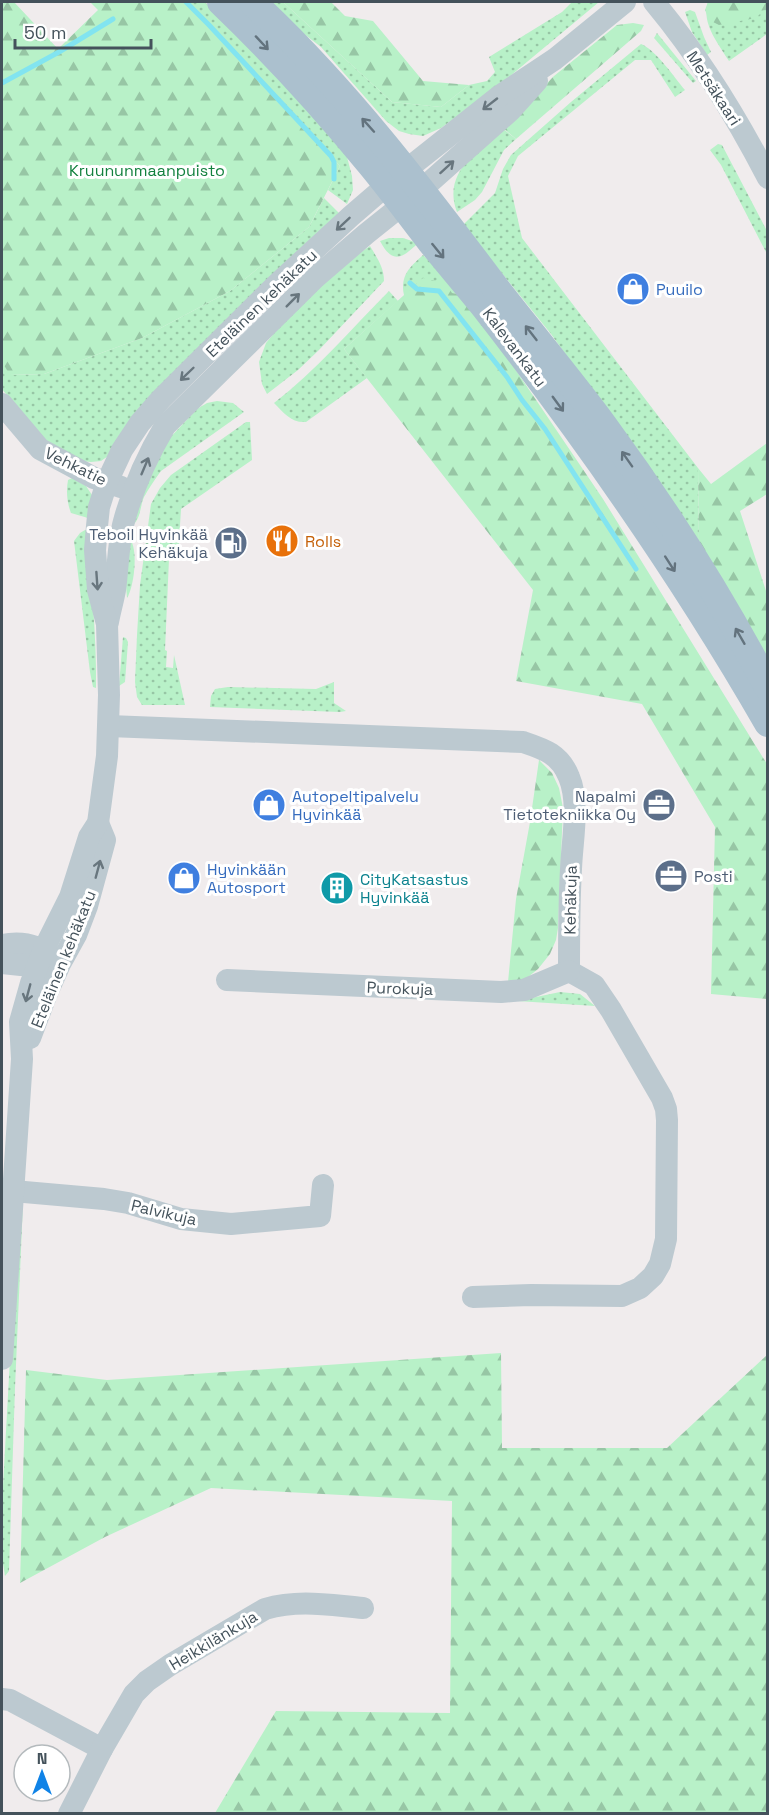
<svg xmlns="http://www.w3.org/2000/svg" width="769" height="1815" font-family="'Space Grotesk',sans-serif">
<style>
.green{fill:url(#green-dots)}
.forest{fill:url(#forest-firs)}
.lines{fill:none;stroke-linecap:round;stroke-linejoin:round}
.stream{stroke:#82e4f0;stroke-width:5}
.minor{stroke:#bcc9d0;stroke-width:22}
.major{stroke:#abc0ce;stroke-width:28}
.oneway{stroke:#63737e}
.oneway2{stroke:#68767e}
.labels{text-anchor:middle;stroke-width:6;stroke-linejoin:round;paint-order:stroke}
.street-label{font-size:16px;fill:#44525b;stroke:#fff}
.park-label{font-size:16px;fill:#12803e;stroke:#fff}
.shop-label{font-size:16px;fill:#366cbe;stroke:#fff;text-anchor:start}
.service-label{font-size:16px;fill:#4e5e75;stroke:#fff;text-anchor:end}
.food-label{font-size:16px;fill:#c56008;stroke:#fff;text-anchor:start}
.culture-label{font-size:16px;fill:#0d838f;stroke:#fff;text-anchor:start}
</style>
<defs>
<pattern id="green-dots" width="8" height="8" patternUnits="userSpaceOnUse" patternTransform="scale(1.5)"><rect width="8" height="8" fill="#b8f1c8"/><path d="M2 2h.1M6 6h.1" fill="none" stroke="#97c6a5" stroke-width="1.8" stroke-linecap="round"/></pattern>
<pattern id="forest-firs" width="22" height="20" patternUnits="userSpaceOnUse" patternTransform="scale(1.5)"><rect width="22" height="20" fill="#b8f1c8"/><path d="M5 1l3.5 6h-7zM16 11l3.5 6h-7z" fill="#97c6a5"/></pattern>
</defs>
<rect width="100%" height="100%" fill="#f0eced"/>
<!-- green -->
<g class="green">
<path d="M188 2H204L207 4 290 89 347 157 352 176 353 190 347 204 328 190 340 166Z"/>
<path d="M266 2H283L392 102 441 107 469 85 487 81 495 72 489 57 562 12 572 2H599L491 92 441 128 423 136 409 134 399 131 386 121 321 47 282 17Z"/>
<path d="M708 2H767V34L729 61C718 43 701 23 708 2Z"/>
<path d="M690 10 695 12 704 37 711 52 707 55 692 32 685 12Z"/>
<path d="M657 33 696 81 693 83 654 38Z"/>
<path d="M641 44C656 50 674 77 685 90L675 97 651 60H635L518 156 508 176 522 238 698 468 699 541 551 334 463 225 495 193 503 169 511 155 571 102Z"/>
<path d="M502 128 516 139 504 150 482 192 475 200 457 212C442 173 477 152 502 128Z"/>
<path d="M718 144 722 145 767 231V254L721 165 710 150Z"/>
<path d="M324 198 339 213 111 454 101 461 91 462 80 461 49 443 30 424 2 389V362L11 375 44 374 142 338 230 291 309 227Z"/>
<path d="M389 238H403L418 243C402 259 392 264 380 241Z"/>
<path d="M370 246C377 258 384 267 384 281L319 350 298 370 267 394 262 384 259 362 266 343 289 315 355 256Z"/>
<path d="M423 255 465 295 452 293 404 295C400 275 410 267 423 255Z"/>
<path d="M389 291 398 301 344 349 367 378 306 422C291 423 284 413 274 403 316 371 351 329 389 291Z"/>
<path d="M217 401 233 403 244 412 161 471C155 479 149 488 144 497 140 506 141 518 133 525L136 506 164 444 197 409 207 403Z"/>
<path d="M246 422H250L252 460 181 509 178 558 169 559 165 650 167 651 166 667 173 668 174 655 185 705H142L137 697 135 682 137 635 140 585 151 504 160 488 171 475Z"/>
<path d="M72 478 86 486 94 498 88 518 71 513C67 503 66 491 68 480Z"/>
<path d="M85 530 90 531C90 583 97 635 96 688L93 687 90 672 74 541 80 533Z"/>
<path d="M131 541C138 552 134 587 127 598L124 561Z"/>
<path d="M123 637 126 638 128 642 125 682 119 686Z"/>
<path d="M334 682V703L346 711 340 712 210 707 211 696 215 689 228 687 316 689Z"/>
<path d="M560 992 580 994 595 1006 517 1001Z"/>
<path d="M23 1203 15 1388 9 1571 5 1576 2 1557V1504L11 1340Z"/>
</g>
<!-- forest -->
<g class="forest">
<path d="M2 2H14L58 49 98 10 90 2H188L340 166 309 227 230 291 142 338 44 374 10 375 2 362Z"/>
<path d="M283 2H331L345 16 373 21 423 81 469 85 441 107 392 102Z"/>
<path d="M708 2H767V7L756 18 719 25 709 20 705 10Z"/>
<path d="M633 23 644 25 641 31 516 139 503 128 554 76 617 25Z"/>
<path d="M423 278 445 283 452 293 465 295 603 499 767 764V999L711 994 715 827 642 704 516 681 533 590 344 349Z"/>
<path d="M767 443V494L740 511 767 594V659L699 541 698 468 711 484Z"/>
<path d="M539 760 552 773 559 788 563 808 558 928 556 940 550 954 538 969 523 981 508 982 516 899 530 822Z"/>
<path d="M501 1353 502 1448H667L767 1355V1813H215L276 1711 450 1713 452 1501 211 1488 105 1537 20 1583 26 1370 107 1380Z"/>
</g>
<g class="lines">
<!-- stream -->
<g class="stream">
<path d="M186 2 209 25 331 156 334 162V179"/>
<path d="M2 83 59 52 113 19"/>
<path d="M410 283 417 289 439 291 507 377 522 400 545 429 636 569"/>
</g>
<!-- minor -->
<g class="minor">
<path d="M654 2C698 55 736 116 768 178"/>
<path d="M2 404 40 449 94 478 121 487"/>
<path d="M108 622C110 611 113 601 115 590 118 568 118 546 123 525 132 490 147 456 165 426L315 278 366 234 421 190 511 110 537 81"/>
<path d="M109 726 523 742C544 749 560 754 569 777 580 803 572 841 571 869 569 903 569 937 569 971L594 985 611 1010 662 1098 666 1109 667 1120 666 1239 660 1264 653 1276 640 1288 622 1296 531 1295 473 1297"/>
<path d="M2 945C21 941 39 945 54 958"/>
<path d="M2 963 21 965 49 964"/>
<path d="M227 980 501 992 524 990 569 971"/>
<path d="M30 1038 47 993 60 964 76 935 87 906 105 840 98 823"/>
<path d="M13 1191 104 1199 128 1203 181 1219 231 1224 320 1216 323 1185"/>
<path d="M2 1359 22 1059 20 1022 31 983 44 949 70 897 89 837 98 823 107 756 109 695 107 624 98 590 95 550 97 526 99 507 107 482 122 450 140 423 161 399 277 284 351 216 387 185 498 97 555 59 625 2"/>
<path d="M2 1699 10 1700 102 1749"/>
<path d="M69 1814 102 1749 134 1694 147 1681 170 1665 265 1609C299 1599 329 1605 363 1608"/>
</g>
<!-- major -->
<g class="major">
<path d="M221 2C272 51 321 104 366 159 389 186 409 214 431 242 448 263 466 284 483 305 587 438 684 577 768 723"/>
<path d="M252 2C345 88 422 190 498 291 533 336 570 380 604 426 665 509 720 596 768 687"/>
</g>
</g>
<!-- one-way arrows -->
<defs><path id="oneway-shaft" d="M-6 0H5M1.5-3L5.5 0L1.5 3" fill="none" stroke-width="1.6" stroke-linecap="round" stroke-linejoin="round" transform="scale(1.5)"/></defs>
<g class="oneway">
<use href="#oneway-shaft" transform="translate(262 43) rotate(47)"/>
<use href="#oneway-shaft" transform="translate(368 125) rotate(-132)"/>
<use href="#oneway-shaft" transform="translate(438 251) rotate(51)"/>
<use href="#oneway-shaft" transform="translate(531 333) rotate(-128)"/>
<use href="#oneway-shaft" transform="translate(558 404) rotate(54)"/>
<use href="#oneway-shaft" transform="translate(627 459) rotate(-125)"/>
<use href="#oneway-shaft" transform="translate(670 564) rotate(57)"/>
<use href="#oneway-shaft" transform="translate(740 636) rotate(-120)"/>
</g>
<g class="oneway2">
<use href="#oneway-shaft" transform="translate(490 104) rotate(142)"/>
<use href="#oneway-shaft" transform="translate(447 167) rotate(-42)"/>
<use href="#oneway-shaft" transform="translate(343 224) rotate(137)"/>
<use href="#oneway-shaft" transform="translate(293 300) rotate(-45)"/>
<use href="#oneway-shaft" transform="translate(187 374) rotate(136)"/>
<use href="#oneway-shaft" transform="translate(145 466) rotate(-67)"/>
<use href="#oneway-shaft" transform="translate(97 581) rotate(86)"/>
<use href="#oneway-shaft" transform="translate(98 869) rotate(-75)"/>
<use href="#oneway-shaft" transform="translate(28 993) rotate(105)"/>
</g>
<!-- icons -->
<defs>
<g id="shop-disc" transform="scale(1.725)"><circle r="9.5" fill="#3f7fe0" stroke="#fff"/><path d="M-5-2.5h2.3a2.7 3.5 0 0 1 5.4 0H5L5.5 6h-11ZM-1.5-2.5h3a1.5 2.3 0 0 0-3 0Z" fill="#fff"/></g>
<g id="restaurant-disc" transform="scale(1.725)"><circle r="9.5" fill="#e8710a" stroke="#fff"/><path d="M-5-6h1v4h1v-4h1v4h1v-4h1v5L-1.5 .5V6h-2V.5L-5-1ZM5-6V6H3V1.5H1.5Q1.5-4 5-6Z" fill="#fff"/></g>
<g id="fuel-disc" transform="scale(1.725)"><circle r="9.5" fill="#5c6f8a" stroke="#fff"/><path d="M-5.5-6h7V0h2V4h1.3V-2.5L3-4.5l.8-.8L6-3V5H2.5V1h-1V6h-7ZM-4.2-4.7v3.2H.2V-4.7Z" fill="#fff"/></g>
<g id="office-disc" transform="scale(1.725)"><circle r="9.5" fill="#5c6f8a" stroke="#fff"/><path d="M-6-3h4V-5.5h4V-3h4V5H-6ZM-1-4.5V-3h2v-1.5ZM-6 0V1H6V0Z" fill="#fff"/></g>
<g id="building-disc" transform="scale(1.725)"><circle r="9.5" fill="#0f9aa8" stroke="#fff"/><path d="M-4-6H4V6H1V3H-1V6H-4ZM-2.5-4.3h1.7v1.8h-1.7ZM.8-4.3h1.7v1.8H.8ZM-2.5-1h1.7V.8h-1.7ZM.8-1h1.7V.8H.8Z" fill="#fff"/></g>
</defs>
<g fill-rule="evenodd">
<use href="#shop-disc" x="633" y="289"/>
<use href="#restaurant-disc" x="282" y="541"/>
<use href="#fuel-disc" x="231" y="543"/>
<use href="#shop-disc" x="269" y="805"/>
<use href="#office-disc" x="659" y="805"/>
<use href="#office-disc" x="671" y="876"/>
<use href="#shop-disc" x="184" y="878"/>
<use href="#building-disc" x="337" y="888"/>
</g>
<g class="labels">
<!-- street labels -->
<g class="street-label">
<text transform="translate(714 88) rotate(57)" y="6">Metsäkaari</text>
<text transform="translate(261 303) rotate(-44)" y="6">Eteläinen kehäkatu</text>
<text transform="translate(515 347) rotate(53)" y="6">Kalevankatu</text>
<text transform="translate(76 466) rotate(26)" y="6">Vehkatie</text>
<text transform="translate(570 900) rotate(-89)" y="6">Kehäkuja</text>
<text transform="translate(63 959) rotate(-68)" y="6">Eteläinen kehäkatu</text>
<text transform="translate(400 988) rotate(2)" y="6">Purokuja</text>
<text transform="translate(164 1212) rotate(13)" y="6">Palvikuja</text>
<text transform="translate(213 1640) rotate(-31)" y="6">Heikkilänkuja</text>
</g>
<!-- park labels -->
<g class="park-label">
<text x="147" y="176">Kruununmaanpuisto</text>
</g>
<!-- shop labels -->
<g class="shop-label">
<text x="656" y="295">Puuilo</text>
<text x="292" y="802">Autopeltipalvelu<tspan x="292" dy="18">Hyvinkää</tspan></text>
<text x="207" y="875">Hyvinkään<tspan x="207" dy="18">Autosport</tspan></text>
</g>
<!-- service labels -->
<g class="service-label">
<text x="208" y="540">Teboil Hyvinkää<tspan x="208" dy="18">Kehäkuja</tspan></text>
<text x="636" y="802">Napalmi<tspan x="636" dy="18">Tietotekniikka Oy</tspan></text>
<text x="694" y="882" text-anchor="start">Posti</text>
</g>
<!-- food labels -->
<g class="food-label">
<text x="305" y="547">Rolls</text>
</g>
<!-- culture labels -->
<g class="culture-label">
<text x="360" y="885">CityKatsastus<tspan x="360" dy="18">Hyvinkää</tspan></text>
</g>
</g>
<!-- border -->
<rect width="769" height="1815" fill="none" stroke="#44525b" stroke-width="6"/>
<!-- north arrow -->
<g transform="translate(42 1773)"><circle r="28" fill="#ffffff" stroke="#b4babd" stroke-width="1.5"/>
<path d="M0-4.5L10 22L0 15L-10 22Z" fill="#1083e7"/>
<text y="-9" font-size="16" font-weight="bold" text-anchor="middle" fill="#44525b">N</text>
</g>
<!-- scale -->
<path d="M15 39v9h136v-9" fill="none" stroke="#44525b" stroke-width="3"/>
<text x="24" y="39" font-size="18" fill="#44525b" stroke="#ffffff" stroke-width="4.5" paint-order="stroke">50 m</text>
</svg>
